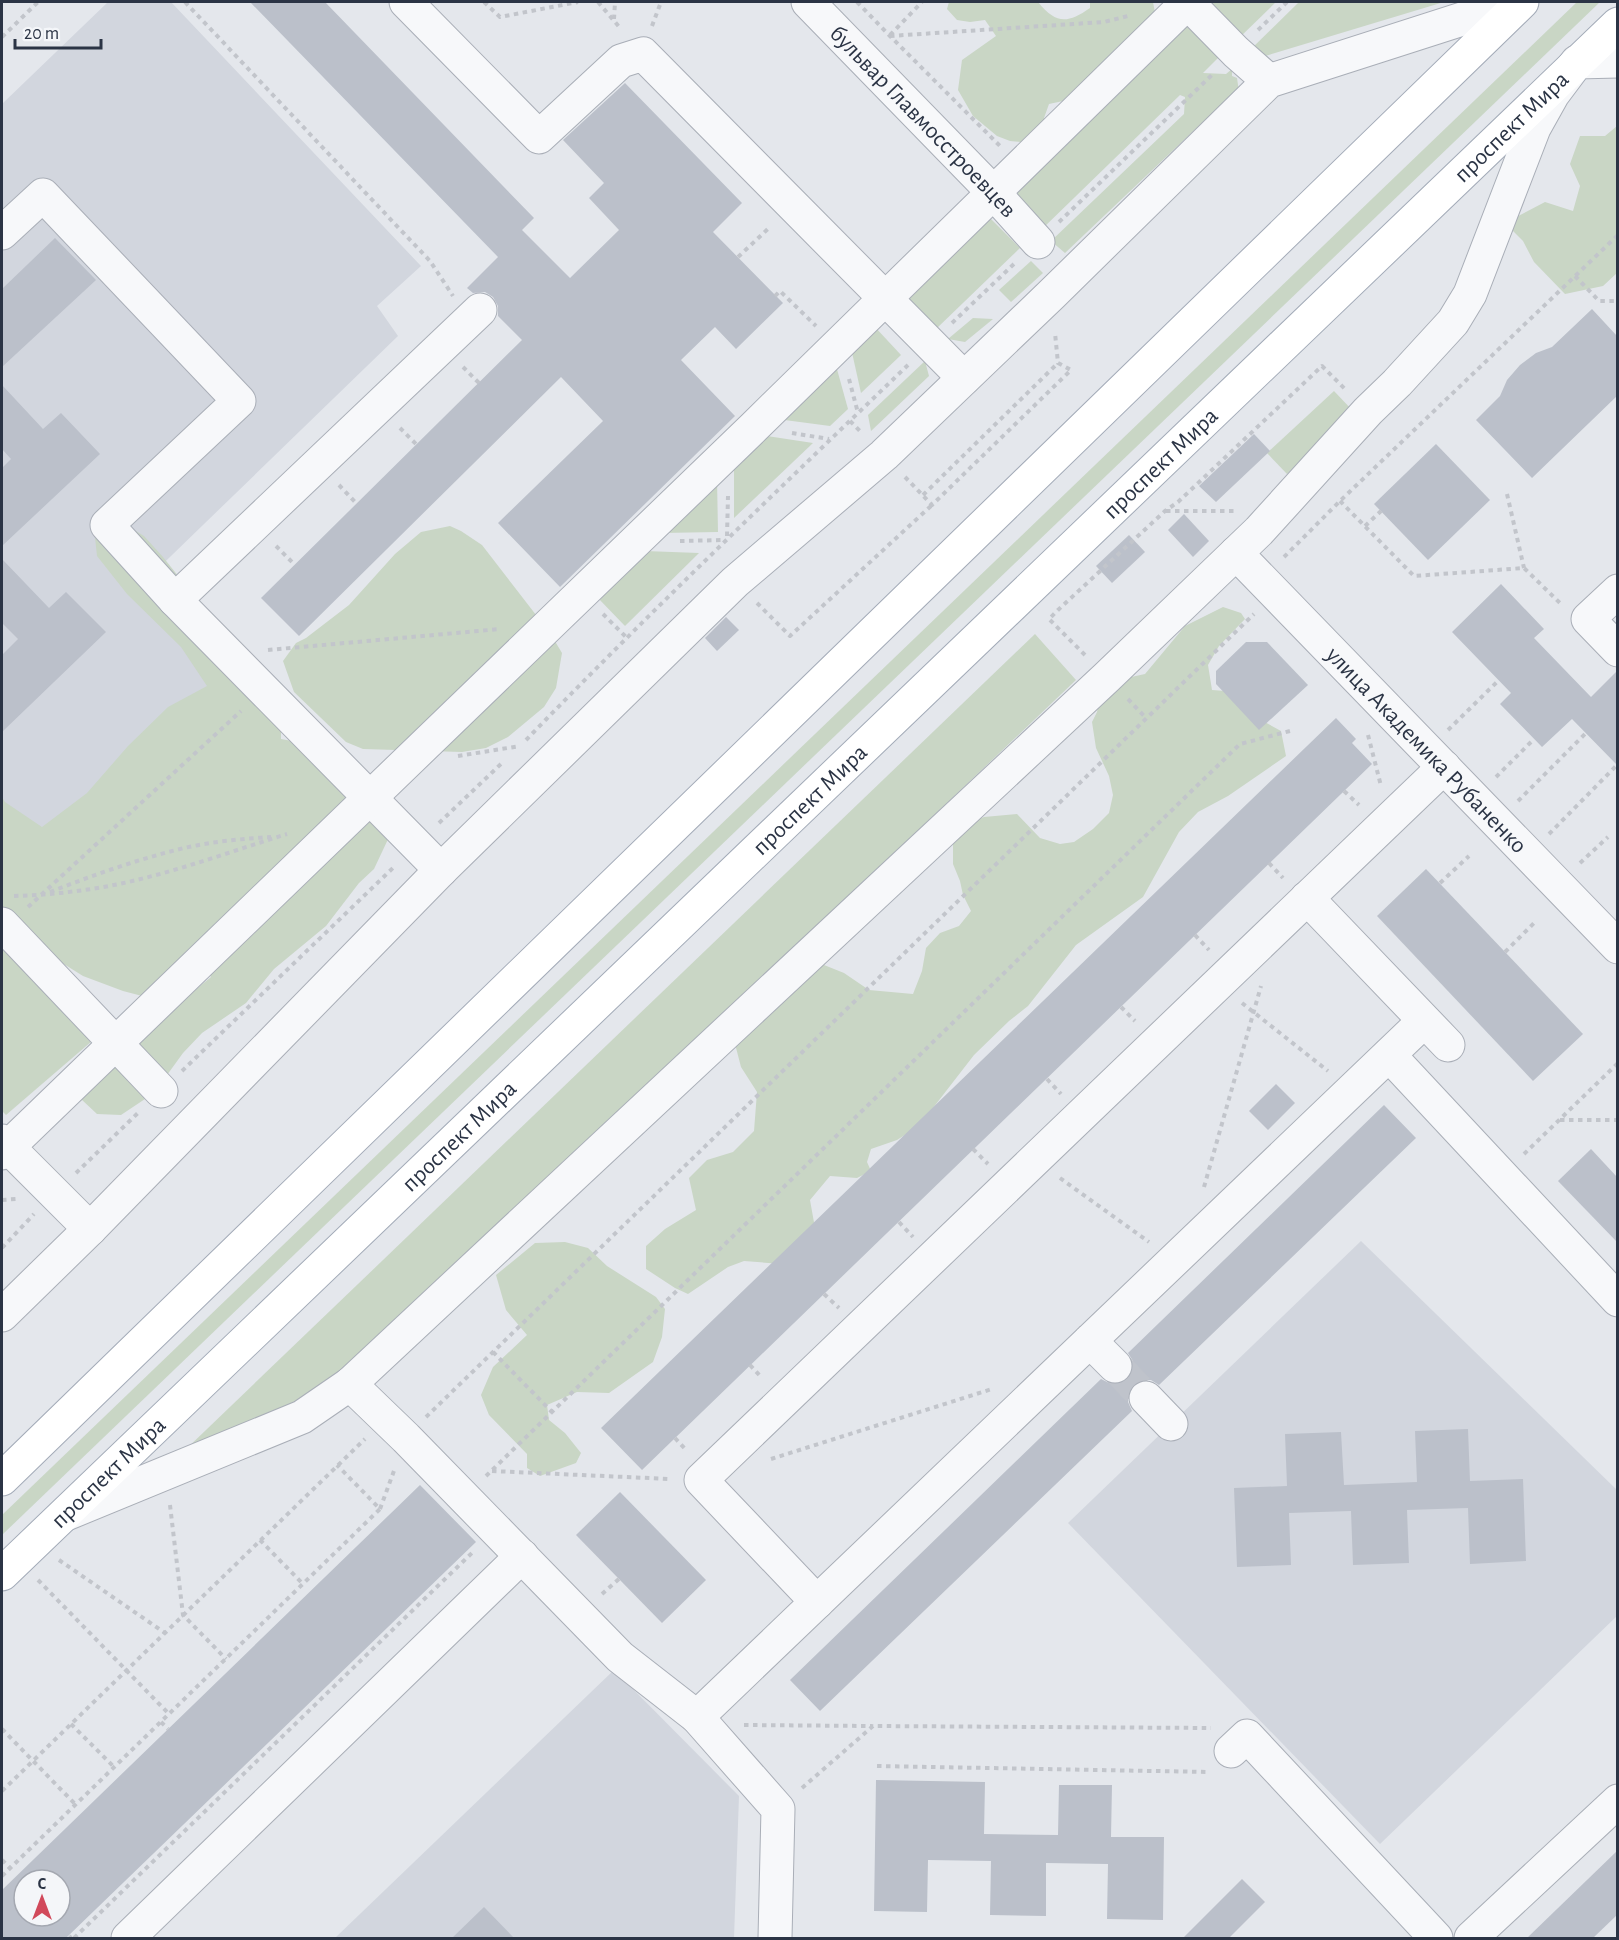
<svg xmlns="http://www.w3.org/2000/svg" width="1619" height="1940" font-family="'Alegreya Sans',sans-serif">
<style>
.built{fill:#d2d6de}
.green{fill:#c9d6c5;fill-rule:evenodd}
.building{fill:#bbc0ca;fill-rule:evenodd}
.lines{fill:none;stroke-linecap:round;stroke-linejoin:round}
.minor-tunnel{stroke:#bfc3cb;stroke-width:33;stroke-dasharray:33 16;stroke-linecap:butt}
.minor-casing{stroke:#a9aeb7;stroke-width:35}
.major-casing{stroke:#a3abb8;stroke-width:35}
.path{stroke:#c2c5cb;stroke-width:4;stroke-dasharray:4.5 4.5;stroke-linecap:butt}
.minor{stroke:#f7f8fa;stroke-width:33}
.major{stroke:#fff;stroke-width:33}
.labels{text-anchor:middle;stroke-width:4.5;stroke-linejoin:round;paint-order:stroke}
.street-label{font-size:24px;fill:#2b3445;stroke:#f4f6f9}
</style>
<rect width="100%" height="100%" fill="#e4e7ec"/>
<!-- built -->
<g class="built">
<path d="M108 2H171L421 266 377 306 398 336 138 588 230 685 2 860V104Z"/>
<path d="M1361 1241 1617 1490V1616L1380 1844 1068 1523Z"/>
<path d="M614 1670 739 1796 734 1938H335Z"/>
</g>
<!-- green -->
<g class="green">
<path d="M949 2H1038C1056 24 1067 24 1090 8V2H1153L1156 18 1186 17 1220 56 1203 73 1226 74 1232 69V76L1237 78 1239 92 1226 100 1065 253 1051 241 1184 114 1185 97 1180 95 1040 231 1004 194 1039 144 1010 141 997 136 973 116 958 90 962 60 996 36 985 20 970 22 957 20 947 9ZM1063 101 1085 115 1055 128 1044 118 1049 104Z"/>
<path d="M1202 2H1276L1235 42Z"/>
<path d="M1299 2H1444L1262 57 1249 51Z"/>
<path d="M1577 2H1600L2 1535V1515Z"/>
<path d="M1617 126V273L1603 286 1565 294 1534 262 1523 241 1505 223 1545 202 1573 211 1580 186 1570 164 1580 136H1605Z"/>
<path d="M985 213 1020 248 935 330 901 295Z"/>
<path d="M1031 261 1043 273 1011 302 999 290Z"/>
<path d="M973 318 993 319 965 342 948 339Z"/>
<path d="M874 326 901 355 861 393 851 348Z"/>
<path d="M925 361 929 376 871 431 868 415Z"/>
<path d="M835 362 848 409 830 426 777 419Z"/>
<path d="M1334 391 1353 411 1287 474 1267 453Z"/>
<path d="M761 435 813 443 734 518V460Z"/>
<path d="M717 478 718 532 661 533Z"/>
<path d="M450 526 461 531 482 545 550 633 562 653 556 688 544 707 508 737 486 748 462 752 363 749 346 742 294 692 283 661 296 643 306 638 349 605 395 554 421 532Z"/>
<path d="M94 528H131L144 536 163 557 281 705V739L303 743 390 835 374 869 359 883 326 926 274 969 246 1003 202 1033 183 1053 154 1093 121 1115 97 1114 81 1099 188 996 211 977 205 967 146 997 123 991 83 976 51 956 2 907V797L5 802 42 827 87 793 128 746 168 707 207 686 181 647 127 594 97 556Z"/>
<path d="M645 551 699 553 625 626 597 597Z"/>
<path d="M1223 607 1241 613 1245 619 1219 646 1208 665 1212 690 1239 692 1263 721 1281 731 1286 756 1228 796 1198 812 1179 832 1143 897 1076 945 1028 1006 1009 1021 974 1055 919 1126 897 1140 871 1149 867 1162 871 1171 857 1178 830 1176 810 1200 815 1228 781 1264 744 1261 728 1267 688 1294 675 1288 646 1269V1246L665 1229 696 1210 689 1178 707 1160 733 1152 754 1131 757 1092 741 1067 734 1040 801 971 824 965 844 973 869 990 913 994 922 971 926 948 940 933 959 926 971 911 963 895 960 881 953 864V841L961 827 984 817 1017 814 1040 838 1060 844 1074 842 1093 829 1109 813 1113 795 1109 776 1096 748 1092 722 1097 712 1100 696 1122 679 1145 674 1185 626Z"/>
<path d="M1035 634 1076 680 330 1391 182 1453Z"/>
<path d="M2 948 92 1041 6 1115 2 1111Z"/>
<path d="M565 1242 588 1248 607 1266 656 1297 665 1309 662 1337 653 1362 609 1393 577 1392 547 1405 549 1420 565 1433 581 1453 576 1463 540 1476 527 1468V1454L489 1415 481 1395 493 1367 527 1335 506 1310 496 1275 535 1243Z"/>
</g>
<!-- building -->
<g class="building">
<path d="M250 2H325L534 218 522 230 570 278 619 230 589 198 604 183 563 140 625 83 742 203 713 232 783 303 736 349 715 327 681 360 735 416 560 587 498 523 603 421 561 377 299 636 261 598 522 340 498 316V306L493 297 485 292 473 293 467 288 498 257Z"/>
<path d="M55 238 96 280 2 367V289Z"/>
<path d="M1592 309 1617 336V396L1532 478 1476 420 1500 396 1507 380 1520 365 1536 353 1552 347Z"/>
<path d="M2 385 43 429 61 413 100 454 2 546V468L11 459 2 449Z"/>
<path d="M1254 434 1270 451 1216 502 1199 486Z"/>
<path d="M1436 444 1490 500 1428 560 1374 504Z"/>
<path d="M1184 514 1209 541 1193 557 1168 530Z"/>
<path d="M1129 535 1145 552 1112 583 1096 566Z"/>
<path d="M2 559 49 608 66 592 106 632 2 732V655L18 639 2 623Z"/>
<path d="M1501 584 1544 629 1534 638 1591 697 1617 671V765L1572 719 1542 747 1500 704 1511 693 1452 632Z"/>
<path d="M726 617 739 630 717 651 705 638Z"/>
<path d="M1246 642H1267L1308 685 1259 730 1216 684V671Z"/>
<path d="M1336 718 1356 739 1352 743 1372 764 642 1470 601 1428Z"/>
<path d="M1426 869 1583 1034 1533 1081 1377 916Z"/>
<path d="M1276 1084 1295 1103 1268 1130 1249 1111Z"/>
<path d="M1384 1105 1416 1138 1159 1385 1151 1380H1142L1133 1384 1128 1393V1402L1132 1411 820 1711 790 1680 1101 1379 1111 1384H1120L1128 1380 1133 1370V1361L1128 1353Z"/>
<path d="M1591 1149 1617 1177V1242L1558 1181Z"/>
<path d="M1468 1429 1470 1481 1523 1479 1526 1561 1470 1564 1468 1508 1407 1510 1409 1563 1353 1565 1351 1511 1289 1513 1291 1565 1237 1567 1234 1488 1287 1486 1285 1434 1341 1432 1344 1485 1417 1482 1415 1431Z"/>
<path d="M420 1485 476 1542 66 1938H2V1890ZM24 1880H60V1916H24Z"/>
<path d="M620 1492 706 1580 662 1623 576 1535Z"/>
<path d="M876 1780 985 1782 984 1834 1058 1835 1059 1785H1112L1111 1837H1164L1163 1920 1107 1919 1108 1864 1046 1863V1916L990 1915 991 1861 928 1860 927 1912 874 1911Z"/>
<path d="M1617 1851V1915L1593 1938H1527Z"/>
<path d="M1242 1879 1265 1902 1229 1938H1183Z"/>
<path d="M484 1907 514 1938H452Z"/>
</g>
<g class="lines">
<!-- minor-tunnel -->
<path class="minor-tunnel" d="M1115 1366 1146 1398"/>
<!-- minor casing -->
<g class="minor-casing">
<g id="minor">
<path d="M406 2 539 137 621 61 643 54 964 378"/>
<path id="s1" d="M808 2 993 192 1038 242"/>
<path d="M1187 2 1236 52 1269 81"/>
<path d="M2 233 43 195 239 401 107 525 175 600"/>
<path id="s2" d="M1236 553 1618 947"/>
<path d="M1618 591 1588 619 1618 650"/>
<path d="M441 870 175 600 480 310"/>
<path d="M1307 898 1448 1045"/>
<path d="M2 924 161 1091"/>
<path d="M1389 1055 1618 1300"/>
<path d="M2 1141 90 1229"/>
<path d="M2 1153 754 427 1188 2"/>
<path d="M2 1315 90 1229 441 870 735 582 884 455 1052 294 1269 81 1515 2"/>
<path d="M1090 1341 1115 1366"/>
<path d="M350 1384 406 1438 620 1657 697 1717 817 1602 701 1480 1444 767"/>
<path d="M1146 1398 1171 1424"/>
<path d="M66 1514 302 1417 350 1384 1107 677 1259 531 1368 411 1397 383 1453 322 1470 294 1534 128 1553 94 1577 62 1618 61"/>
<path d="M817 1602 1424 1021"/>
<path d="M697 1717 778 1809 775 1938"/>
<path d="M1231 1751 1247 1736 1436 1938"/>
<path d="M128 1938 522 1556"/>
<path d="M1471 1938 1618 1801"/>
</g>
</g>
<!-- major casing -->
<g class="major-casing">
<g id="major">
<path d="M2 1479 1522 2"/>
<path id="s3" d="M2 1574 1618 24"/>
</g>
</g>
<!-- path -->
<g class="path">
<path d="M185 2 430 261 453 296"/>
<path d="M484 2 500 17 578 2"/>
<path d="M598 2 621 29"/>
<path d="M857 2 890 36 1000 146"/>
<path d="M614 19 615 2"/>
<path d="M652 26 661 2"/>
<path d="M1258 30 1287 2"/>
<path d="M890 35 922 2"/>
<path d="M890 36 1104 22 1128 16"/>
<path d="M2 37 38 2"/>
<path d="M1059 222 1214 73"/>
<path d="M738 257 770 227"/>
<path d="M1575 276 1599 301H1618"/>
<path d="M775 296 780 291 816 326"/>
<path d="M952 323 1016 262"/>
<path d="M463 367 479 383"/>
<path d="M849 379 858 413"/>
<path d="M850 421 862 433"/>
<path d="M400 428 417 445"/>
<path d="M792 433 829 439"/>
<path d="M905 477 932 505 1071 370 1058 363 1055 333"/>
<path d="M339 485 357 504"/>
<path d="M1507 494 1524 568"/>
<path d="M923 495 1058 363"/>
<path d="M1340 501 1414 576 1524 568 1562 605"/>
<path d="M1166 511H1236"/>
<path d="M1365 526 1381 511"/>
<path d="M727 536 728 496"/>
<path d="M680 541 724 540"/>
<path d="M276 546 295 565"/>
<path d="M1284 557 1340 501 1618 235"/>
<path d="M757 603 790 636 932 505"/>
<path d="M603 614 626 637"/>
<path d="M268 650 500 629"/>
<path d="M1085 655 1049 619 1058 610 1165 511 1178 502 1322 366 1346 390"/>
<path d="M1128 699 1146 718"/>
<path d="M1448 730 1499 680"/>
<path d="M1368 735 1381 786"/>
<path d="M526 740C650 612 779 489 908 365"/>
<path d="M458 756 520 746"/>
<path d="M1496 777 1534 739"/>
<path d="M1344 791 1359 805"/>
<path d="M1518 801 1586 733"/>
<path d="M439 823 503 762"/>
<path d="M1549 834 1617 765"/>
<path d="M1269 863 1283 878"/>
<path d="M1580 863 1608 837"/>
<path d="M1440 883 1469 856"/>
<path d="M50 892C91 876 133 861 176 850 207 842 239 839 271 837"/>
<path d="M14 896C49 895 85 891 119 884 176 872 232 851 287 834"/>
<path d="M28 907 241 711"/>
<path d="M1195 935 1209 950"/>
<path d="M1505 952 1534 923"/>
<path d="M1242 1003 1328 1071"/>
<path d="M1121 1007 1135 1021"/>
<path d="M182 1071 395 866"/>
<path d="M1047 1079 1061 1094"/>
<path d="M1560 1120H1618"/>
<path d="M973 1149 988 1164"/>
<path d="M1524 1154 1618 1063"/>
<path d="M76 1173 140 1111"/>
<path d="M1060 1178 1149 1242"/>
<path d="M1204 1187 1261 986"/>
<path d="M2 1200 16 1199"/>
<path d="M899 1222 913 1237"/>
<path d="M2 1248 34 1214"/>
<path d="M824 1294 839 1308"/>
<path d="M493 1352 552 1412"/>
<path d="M750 1365 762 1378"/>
<path d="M426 1417 1254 614"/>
<path d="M675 1438 687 1451"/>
<path d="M771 1459 992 1389"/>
<path d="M492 1471 670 1479"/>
<path d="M486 1476 1240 744 1290 731"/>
<path d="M170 1505 183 1615 226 1659"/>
<path d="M380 1509 395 1468"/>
<path d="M260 1540 303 1584"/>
<path d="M59 1560 165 1633"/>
<path d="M38 1580 169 1714"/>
<path d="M602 1594 619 1579"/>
<path d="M161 1722 168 1729"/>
<path d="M71 1724 114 1767"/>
<path d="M744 1725 872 1726"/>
<path d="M2 1729 75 1804"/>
<path d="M877 1766 1209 1772"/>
<path d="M802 1788 873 1726 1211 1728"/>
<path d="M2 1791 365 1439"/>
<path d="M2 1860 10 1868"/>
<path d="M2 1876 380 1509 337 1465"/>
<path d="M69 1936 71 1938"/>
<path d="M74 1938 475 1550"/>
</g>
<!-- minor -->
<use href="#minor" class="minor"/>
<!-- major -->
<use href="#major" class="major"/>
</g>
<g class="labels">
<!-- street labels -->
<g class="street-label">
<text dy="8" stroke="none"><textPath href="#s1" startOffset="166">бульвар Главмосстроевцев</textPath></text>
<text dy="8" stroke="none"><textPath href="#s3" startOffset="2091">проспект Мира</textPath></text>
<text dy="8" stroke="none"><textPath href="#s3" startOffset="1605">проспект Мира</textPath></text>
<text dy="8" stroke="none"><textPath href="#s2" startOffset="274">улица Академика Рубаненко</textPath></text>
<text dy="8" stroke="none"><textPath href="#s3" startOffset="1119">проспект Мира</textPath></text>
<text dy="8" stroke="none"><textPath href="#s3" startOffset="633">проспект Мира</textPath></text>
<text dy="8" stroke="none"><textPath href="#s3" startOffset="147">проспект Мира</textPath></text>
</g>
</g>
<!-- border -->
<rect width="1619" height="1940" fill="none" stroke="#2b3445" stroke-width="6"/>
<!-- north arrow -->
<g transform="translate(42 1898)"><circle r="28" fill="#f4f6f9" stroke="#a4a8b1" stroke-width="1.5"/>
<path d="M0-4.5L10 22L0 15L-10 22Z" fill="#d1495b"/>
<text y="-9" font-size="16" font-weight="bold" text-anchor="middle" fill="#2b3445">С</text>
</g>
<!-- scale -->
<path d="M15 39v9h86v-9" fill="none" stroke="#2b3445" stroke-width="3"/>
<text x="24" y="39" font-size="18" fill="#2b3445" stroke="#f4f6f9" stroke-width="4.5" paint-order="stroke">20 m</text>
</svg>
